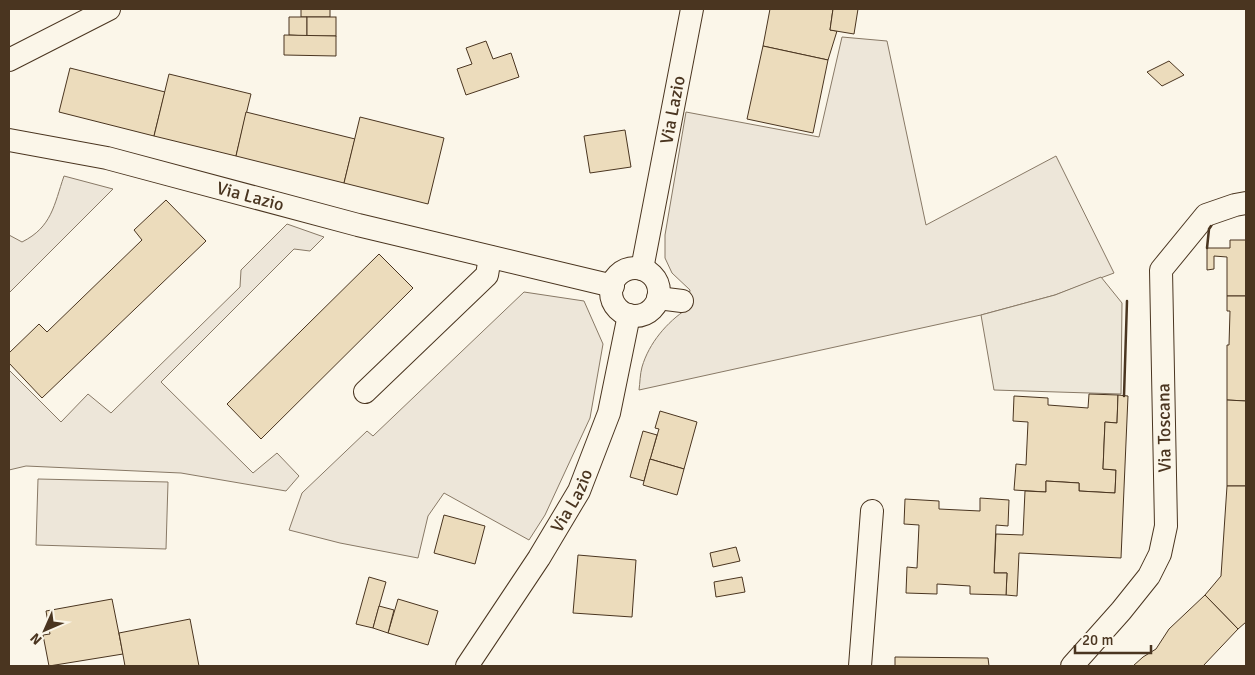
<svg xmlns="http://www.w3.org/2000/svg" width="1255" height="675" font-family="Signika,sans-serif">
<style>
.green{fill:#ede6d9;stroke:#887966}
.parking{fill:#ede7d9;stroke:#887966}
.building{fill:#ecdcbc;stroke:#4a3520}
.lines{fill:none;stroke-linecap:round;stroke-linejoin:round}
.minor-casing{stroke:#4a3520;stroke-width:24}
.minor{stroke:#fbf6e9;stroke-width:22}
.wall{stroke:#4a3520;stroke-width:2.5}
.labels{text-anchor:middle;stroke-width:4;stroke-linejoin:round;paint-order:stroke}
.street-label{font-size:18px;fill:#4a3520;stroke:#fbf6e9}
</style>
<rect width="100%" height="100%" fill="#fbf6e9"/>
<!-- green -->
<g class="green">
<path d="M842 37 887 41 926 225 1056 156 1114 273 1055 295 981 315 639 390C640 383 640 374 642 367 649 343 667 322 687 309L690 290 672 273 665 258V235L686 112 819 137Z"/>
<path d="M64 176 113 189 9 293V235L22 242C52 227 54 205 64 176Z"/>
<path d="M287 224 324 237 310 251 294 249 161 382 253 473 277 453 299 476 286 491 181 473 26 466 9 470V370L61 422 88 394 111 413 240 287 241 270Z"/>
<path d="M524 292 584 301 603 344 590 418 545 515 529 540 444 493 428 516 418 558 340 543 289 530 302 493 367 431 373 436Z"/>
<path d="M38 479 168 482 166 549 36 545Z"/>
</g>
<!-- parking -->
<path class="parking" d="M1101 277 1122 303 1121 394 994 390 981 315 1055 295Z"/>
<!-- building -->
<g class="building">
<rect x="301" y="9" width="29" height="8"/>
<path d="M770 9H833L830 30 837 31 828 60 763 46Z"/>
<path d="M833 9H858L854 34 830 30Z"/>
<path d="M289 17H307V36L289 35Z"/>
<rect x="307" y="17" width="29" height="19"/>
<path d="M284 35 336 36V56L284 55Z"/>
<path d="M486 41 493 59 511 53 519 77 466 95 457 69 472 64 466 48Z"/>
<path d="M763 46 828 60 813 133 747 119Z"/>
<path d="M1169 61 1184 75 1162 86 1147 72Z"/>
<path d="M70 68 165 92 154 136 59 112Z"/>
<path d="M169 74 251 94 236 156 154 136Z"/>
<path d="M246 112 355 139 344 183 236 156Z"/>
<path d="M360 117 444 138 428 204 344 183Z"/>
<path d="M625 130 631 167 590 173 584 136Z"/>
<path d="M166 200 206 241 42 398 9 363V353L39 324 47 332 142 240 134 230Z"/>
<path d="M1230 240H1246V296H1227V257L1214 256V269L1207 270V248H1230Z"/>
<path d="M379 254 413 288 261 439 227 404Z"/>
<path d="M1227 296H1246V401L1227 400V345H1229L1230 311H1227Z"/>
<path d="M1089 394 1118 395 1117 423 1105 422 1103 469 1116 470 1115 493 1079 491V483L1046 481V492L1014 490 1016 464 1026 465 1028 422 1013 421 1014 396 1048 398V405L1088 408Z"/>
<path d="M1118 395 1128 396 1121 558 1019 553 1017 596 1006 595 1007 573H994L996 534 1023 535 1025 491 1046 492V481L1079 483V491L1115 493 1116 470 1103 469 1105 422 1117 423Z"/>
<path d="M1227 400 1246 401V486H1227Z"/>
<path d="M660 411 697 422 684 469 650 459 659 429 655 428Z"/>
<path d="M643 431 657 435 644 481 630 477Z"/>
<path d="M650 459 684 469 677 495 643 485Z"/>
<path d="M1227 486H1246V622L1238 629 1205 595 1221 576Z"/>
<path d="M980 498 1009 500 1008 526 996 525 994 573H1007L1006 595 970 594V586L937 584V594L906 593 907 567 917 568 919 525 904 524 905 499 939 501V509L980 511Z"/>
<path d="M444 515 485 526 475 564 434 553Z"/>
<path d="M736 547 740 561 713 567 710 553Z"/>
<path d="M578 555 636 560 632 617 573 613Z"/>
<path d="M369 577 386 582 373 628 356 624Z"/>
<path d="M742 577 745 592 716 597 714 582Z"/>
<path d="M1205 595 1238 629 1203 666H1133L1143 657 1156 649 1169 629Z"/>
<path d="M112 599 123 654 49 666 43 635 50 634 46 611Z"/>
<path d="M398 599 438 611 428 645 388 633Z"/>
<path d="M379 606 394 610 388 633 373 628Z"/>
<path d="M190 619 199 666H125L119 633Z"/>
<path d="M895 657 988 658 989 666H895Z"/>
</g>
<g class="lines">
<!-- minor casing -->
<g class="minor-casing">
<g id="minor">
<path d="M9 60 109 9"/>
<path id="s1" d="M9 140 107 158 358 225 613 286"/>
<circle cx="635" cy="292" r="24"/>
<path id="s2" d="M642 269 692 9"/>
<path d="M658 298 682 301"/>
<path d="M365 392 487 275 490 257"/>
<path id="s3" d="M467 666 539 558 579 491 609 413 629 315"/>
<path d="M860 666 872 511"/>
<path d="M1072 666 1121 611 1149 576 1160 554 1166 526 1161 270 1206 215 1235 205 1246 203"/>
</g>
</g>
<!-- minor -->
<use href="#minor" class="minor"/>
<!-- wall -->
<g class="wall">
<path d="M1207 248 1209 229 1211 226"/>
<path d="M1124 396 1127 301"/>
</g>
</g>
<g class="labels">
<!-- street labels -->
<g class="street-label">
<text dy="6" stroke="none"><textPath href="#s2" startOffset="162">Via Lazio</textPath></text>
<text dy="6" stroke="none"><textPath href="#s1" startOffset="248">Via Lazio</textPath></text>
<text transform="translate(1164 428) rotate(-91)" y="6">Via Toscana</text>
<text dy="6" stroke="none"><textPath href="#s3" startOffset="196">Via Lazio</textPath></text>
</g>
</g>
<!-- border -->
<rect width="1255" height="675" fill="none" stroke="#4a3520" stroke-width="20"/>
<!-- north arrow -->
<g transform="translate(45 630) rotate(225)" stroke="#fbf6e9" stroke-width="4" paint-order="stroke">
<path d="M0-4L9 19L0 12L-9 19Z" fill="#4a3520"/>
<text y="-8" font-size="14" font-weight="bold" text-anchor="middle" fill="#4a3520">N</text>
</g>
<!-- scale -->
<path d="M1075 645v8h76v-8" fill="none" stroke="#4a3520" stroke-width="2.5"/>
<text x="1082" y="645" font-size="15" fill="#4a3520" stroke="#fbf6e9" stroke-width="4" paint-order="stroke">20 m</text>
</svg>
